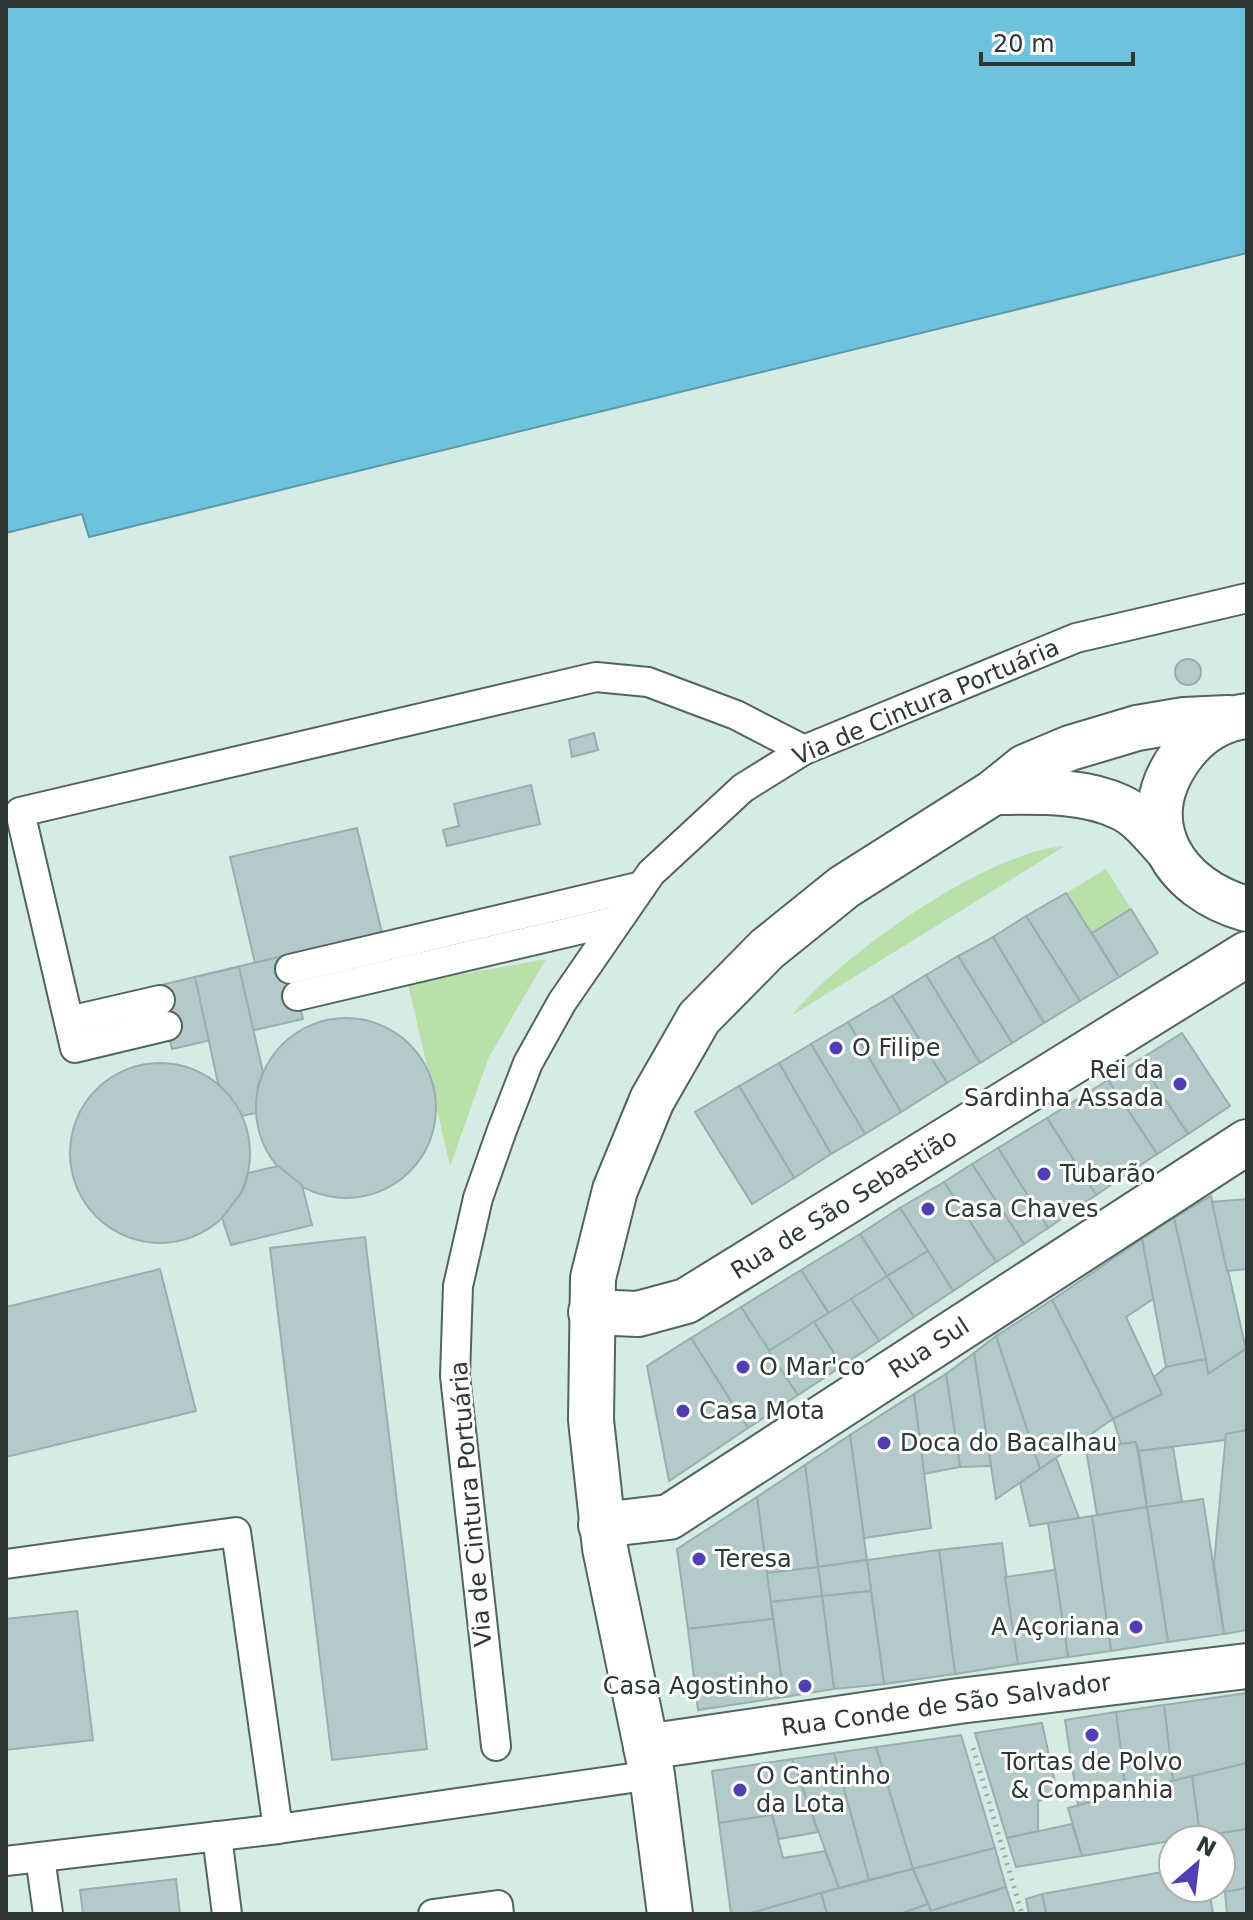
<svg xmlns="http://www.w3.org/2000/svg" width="1253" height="1920" font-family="'DejaVu Sans',sans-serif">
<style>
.green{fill:#b9e0a9}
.water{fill:#6dc2dc;stroke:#5a98aa;stroke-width:2}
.building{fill:#b4c9ca;stroke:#99aeaf;stroke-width:2}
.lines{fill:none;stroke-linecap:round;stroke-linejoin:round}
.service-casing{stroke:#51645f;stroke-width:32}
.minor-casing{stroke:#51645f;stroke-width:48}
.tertiary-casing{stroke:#51645f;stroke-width:48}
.secondary-casing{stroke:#51645f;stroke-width:48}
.path{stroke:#9baba7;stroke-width:5;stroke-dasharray:2 6;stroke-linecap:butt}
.service{stroke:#fff;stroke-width:28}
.minor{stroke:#fff;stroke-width:44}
.tertiary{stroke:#fff;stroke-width:44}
.secondary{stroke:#fff;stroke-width:44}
.poi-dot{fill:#503eb5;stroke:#fff;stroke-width:3}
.labels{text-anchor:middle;stroke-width:6;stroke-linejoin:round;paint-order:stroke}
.street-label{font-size:24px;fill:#2f3735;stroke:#fff}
.poi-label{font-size:24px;fill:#2f3735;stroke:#fff;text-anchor:start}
</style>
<rect width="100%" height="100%" fill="#d6ebe6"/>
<!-- green -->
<g class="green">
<path d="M1065 846 791 1016C843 954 985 852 1065 846Z"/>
<path d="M1106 869 1131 909 1092 933 1066 893Z"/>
<path d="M546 959 489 1057 450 1166 408 984Z"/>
</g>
<!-- water -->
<path class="water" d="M6 6H1247V253L89 537 82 514 6 533Z"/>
<!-- building -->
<g class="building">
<circle cx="1188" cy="672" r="13"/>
<path d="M594 733 598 750 572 757 569 740Z"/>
<path d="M531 785 540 824 447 846 443 830 459 826 454 804Z"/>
<path d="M357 828 382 933 255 963 230 857Z"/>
<path d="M1066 893 1119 977 1080 1001 1026 916Z"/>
<path d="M1131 909 1158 953 1119 977 1092 933Z"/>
<path d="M1026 916 1080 1001 1044 1023 993 937Z"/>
<path d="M993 937 1044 1023 1012 1043 958 956Z"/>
<path d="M287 955 303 1019 172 1049 157 986Z"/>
<path d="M958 956 1012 1043 980 1063 926 975Z"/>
<path d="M239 967 263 1072 258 1086 256 1113 242 1116 218 1083 195 977Z"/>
<path d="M926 975 980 1063 947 1083 892 996Z"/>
<path d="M892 996 947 1083 901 1112 848 1022Z"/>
<circle cx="346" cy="1108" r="90"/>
<path d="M848 1022 901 1112 865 1134 811 1044Z"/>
<path d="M1182 1033 1230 1106 1188 1134 1139 1060Z"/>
<path d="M811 1044 865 1134 831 1154 779 1063Z"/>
<path d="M1139 1060 1188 1134 1157 1154 1108 1080Z"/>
<circle cx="160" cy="1153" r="90"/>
<path d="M779 1063 831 1154 794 1178 739 1086Z"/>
<path d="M1108 1080 1157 1154 1096 1195 1047 1118Z"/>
<path d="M739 1086 794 1178 752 1204 695 1112Z"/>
<path d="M1047 1118 1096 1195 1048 1228 998 1148Z"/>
<path d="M998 1148 1048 1228 1024 1244 972 1164Z"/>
<path d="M972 1164 1024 1244 996 1262 944 1182Z"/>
<path d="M278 1166 302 1185 312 1225 231 1245 222 1218 244 1189 248 1173Z"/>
<path d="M944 1182 996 1262 953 1291 900 1208Z"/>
<path d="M1211 1196 1246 1349 1208 1374 1174 1218Z"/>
<path d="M1247 1199V1269L1227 1271 1212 1202Z"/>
<path d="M900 1208 928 1251 887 1276 860 1234Z"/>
<path d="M1174 1218 1206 1359 1166 1367 1142 1239Z"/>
<path d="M860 1234 887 1276 829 1314 801 1270Z"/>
<path d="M365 1237 427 1749 332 1760 270 1248Z"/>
<path d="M1142 1239 1153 1299 1126 1317 1162 1394 1113 1419 1052 1300Z"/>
<path d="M928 1251 953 1291 914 1317 887 1276Z"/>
<path d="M160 1269 196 1411 6 1457V1307Z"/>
<path d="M801 1270 829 1314 769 1351 741 1307Z"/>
<path d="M887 1276 914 1317 879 1341 851 1299Z"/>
<path d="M851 1299 879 1341 842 1366 814 1322Z"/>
<path d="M1052 1300 1113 1419 1040 1469 996 1336Z"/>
<path d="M741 1307 798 1395 748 1428 691 1338Z"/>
<path d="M814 1322 842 1366 798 1395 769 1351Z"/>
<path d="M996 1336 1040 1469 996 1499 974 1353Z"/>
<path d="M691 1338 748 1428 669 1481 647 1366Z"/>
<path d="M1247 1348V1430L1226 1434 1225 1440 1139 1451 1136 1442 1121 1444 1113 1419 1162 1394 1154 1377 1166 1367 1206 1359 1208 1374Z"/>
<path d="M974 1353 991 1466 960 1467 946 1374Z"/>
<path d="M946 1374 960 1467 923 1474 914 1394Z"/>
<path d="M914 1394 931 1528 864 1538 850 1435Z"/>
<path d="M1247 1430V1630L1224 1634 1214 1564 1226 1434Z"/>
<path d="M850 1435 867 1560 818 1567 805 1465Z"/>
<path d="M1136 1442 1147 1507 1097 1515 1086 1449Z"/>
<path d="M1173 1447 1182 1502 1147 1507 1139 1451Z"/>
<path d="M1056 1458 1079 1518 1030 1526 1020 1483Z"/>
<path d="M805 1465 818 1567 767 1573 757 1497Z"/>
<path d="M757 1497 773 1619 688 1629 677 1549Z"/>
<path d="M1203 1499 1224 1634 1168 1642 1147 1507Z"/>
<path d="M1147 1507 1168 1642 1111 1651 1092 1516Z"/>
<path d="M1092 1516 1111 1651 1068 1657 1048 1523Z"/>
<path d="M1002 1543 1018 1664 955 1674 939 1550Z"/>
<path d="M939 1550 955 1674 884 1684 867 1560Z"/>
<path d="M867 1560 871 1591 822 1596 818 1567Z"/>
<path d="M818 1567 822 1596 771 1602 767 1573Z"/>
<path d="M1055 1570 1068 1657 1018 1664 1005 1577Z"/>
<path d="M871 1591 884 1684 834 1689 822 1596Z"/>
<path d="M822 1596 834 1689 784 1697 771 1602Z"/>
<path d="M77 1611 93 1740 6 1750V1619Z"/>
<path d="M773 1619 784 1697 698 1710 688 1629Z"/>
<path d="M1247 1693V1763L1173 1781 1164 1705Z"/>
<path d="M1164 1705 1173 1781 1126 1793 1116 1712Z"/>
<path d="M1116 1712 1126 1793 1078 1805 1065 1720Z"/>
<path d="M1042 1723 1058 1796 1038 1801V1831L1007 1838 975 1733Z"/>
<path d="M961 1735 995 1848 913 1869 876 1747Z"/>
<path d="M876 1747 913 1869 869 1880 834 1753Z"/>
<path d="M834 1753 869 1880 839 1888 792 1759Z"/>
<path d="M792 1759 818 1832 779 1839 772 1815 719 1823 712 1771Z"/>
<path d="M1247 1763V1829L1200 1836 1192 1776Z"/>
<path d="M1192 1776 1200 1836 1082 1856 1068 1808Z"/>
<path d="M772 1815 783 1858 825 1851 839 1888 748 1914H731L719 1823Z"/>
<path d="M1072 1824 1082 1856 1016 1867 1007 1838Z"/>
<path d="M1247 1829V1888L1225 1892 1221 1840H1216V1834Z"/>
<path d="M995 1848 1006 1887 931 1911 913 1869Z"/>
<path d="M913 1869 928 1904 900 1914H827L821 1893Z"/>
<path d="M1173 1870V1888H1197L1199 1896 1210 1894 1213 1914H1046L1042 1894Z"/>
<path d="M176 1879 180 1914H83L80 1890Z"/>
<path d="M1006 1887 1014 1912 1009 1914H932L931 1911Z"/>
<path d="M1247 1888V1914H1227L1225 1892Z"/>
<path d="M821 1893 827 1914H748Z"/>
<path d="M1042 1894 1046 1914H1029L1026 1899Z"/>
<path d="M928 1904 932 1914H900Z"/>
</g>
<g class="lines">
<!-- service casing -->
<g class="service-casing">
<g id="service">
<path d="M290 969 642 886"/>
<path d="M297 996 616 921"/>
<path d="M69 1021 160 1000"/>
<path d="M167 1026 75 1048 20 812 596 677 648 682 736 715 804 750"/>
<path d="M6 1564 236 1532 278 1829"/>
<path d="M496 1746 455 1376 458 1286 478 1198 502 1130 528 1063 562 1002 651 873 743 788 804 750 1076 638 1247 598"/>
<path d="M217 1836 227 1914"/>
<path d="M40 1857 48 1914"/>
<path d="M6 1861 278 1829 652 1775"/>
<path d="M433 1914 498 1905 499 1914"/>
</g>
</g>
<!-- minor casing -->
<g class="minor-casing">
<g id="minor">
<path d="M591 1312 638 1314 686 1301 1247 954"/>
<path d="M601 1525 669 1517 1247 1142"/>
<path d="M646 1747 959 1701 1247 1666"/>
</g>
</g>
<!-- tertiary casing -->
<g class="tertiary-casing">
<g id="tertiary">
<path d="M994 792C1034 792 1082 789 1120 807 1139 815 1153 834 1167 849"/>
<path d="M670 1914 652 1775 605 1548 591 1420 593 1278 615 1190 652 1100 699 1018 767 949 844 887 994 792 1025 767 1070 748 1137 728 1184 720 1228 718"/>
</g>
</g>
<!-- secondary casing -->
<g class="secondary-casing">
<path id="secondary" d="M1247 716C1220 719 1197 734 1181 756 1132 823 1174 889 1247 909"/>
</g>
<!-- path -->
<path class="path" d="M973 1748 1022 1914"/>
<!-- service -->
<use href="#service" class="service"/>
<!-- minor -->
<use href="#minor" class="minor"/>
<!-- tertiary -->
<use href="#tertiary" class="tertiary"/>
<!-- secondary -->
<use href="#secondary" class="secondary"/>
</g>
<!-- markers -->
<g class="poi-dot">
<circle cx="836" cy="1048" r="8"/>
<circle cx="1180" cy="1084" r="8"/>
<circle cx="1044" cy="1174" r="8"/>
<circle cx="928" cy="1209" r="8"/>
<circle cx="743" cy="1367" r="8"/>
<circle cx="683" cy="1411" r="8"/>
<circle cx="884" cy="1443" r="8"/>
<circle cx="699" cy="1559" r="8"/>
<circle cx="1136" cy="1627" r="8"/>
<circle cx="805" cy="1686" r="8"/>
<circle cx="1092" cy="1735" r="8"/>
<circle cx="740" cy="1790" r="8"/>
</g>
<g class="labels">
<!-- street labels -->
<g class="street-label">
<text transform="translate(926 702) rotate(-23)" y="8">Via de Cintura Portuária</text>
<text transform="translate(844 1204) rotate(-32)" y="8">Rua de São Sebastião</text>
<text transform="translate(929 1348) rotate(-33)" y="8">Rua Sul</text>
<text transform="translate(471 1504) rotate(-95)" y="8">Via de Cintura Portuária</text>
<text transform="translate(946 1705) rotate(-8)" y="8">Rua Conde de São Salvador</text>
</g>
<!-- poi labels -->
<g class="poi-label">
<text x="852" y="1056">O Filipe</text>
<text x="1164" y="1078" text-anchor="end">Rei da<tspan x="1164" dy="28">Sardinha Assada</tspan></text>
<text x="1060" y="1182">Tubarão</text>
<text x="944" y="1217">Casa Chaves</text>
<text x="759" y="1375">O Mar'co</text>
<text x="699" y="1419">Casa Mota</text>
<text x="900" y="1451">Doca do Bacalhau</text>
<text x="715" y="1567">Teresa</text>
<text x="1120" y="1635" text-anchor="end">A Açoriana</text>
<text x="789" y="1694" text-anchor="end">Casa Agostinho</text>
<text x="1092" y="1770" text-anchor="middle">Tortas de Polvo<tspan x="1092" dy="28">&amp; Companhia</tspan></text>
<text x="756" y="1784">O Cantinho<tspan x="756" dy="28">da Lota</tspan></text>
</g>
</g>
<!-- border -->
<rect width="1253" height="1920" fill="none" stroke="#2f3735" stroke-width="16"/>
<!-- north arrow -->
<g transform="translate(1197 1864) rotate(28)"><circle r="38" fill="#ffffff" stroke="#acafae" stroke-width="2"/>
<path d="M0-6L14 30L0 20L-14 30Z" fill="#503eb5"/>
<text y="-12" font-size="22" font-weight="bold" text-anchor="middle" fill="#2f3735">N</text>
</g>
<!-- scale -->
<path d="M981 52v12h152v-12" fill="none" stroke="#2f3735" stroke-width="4"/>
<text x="993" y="52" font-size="24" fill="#2f3735" stroke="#ffffff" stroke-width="6" paint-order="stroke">20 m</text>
</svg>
